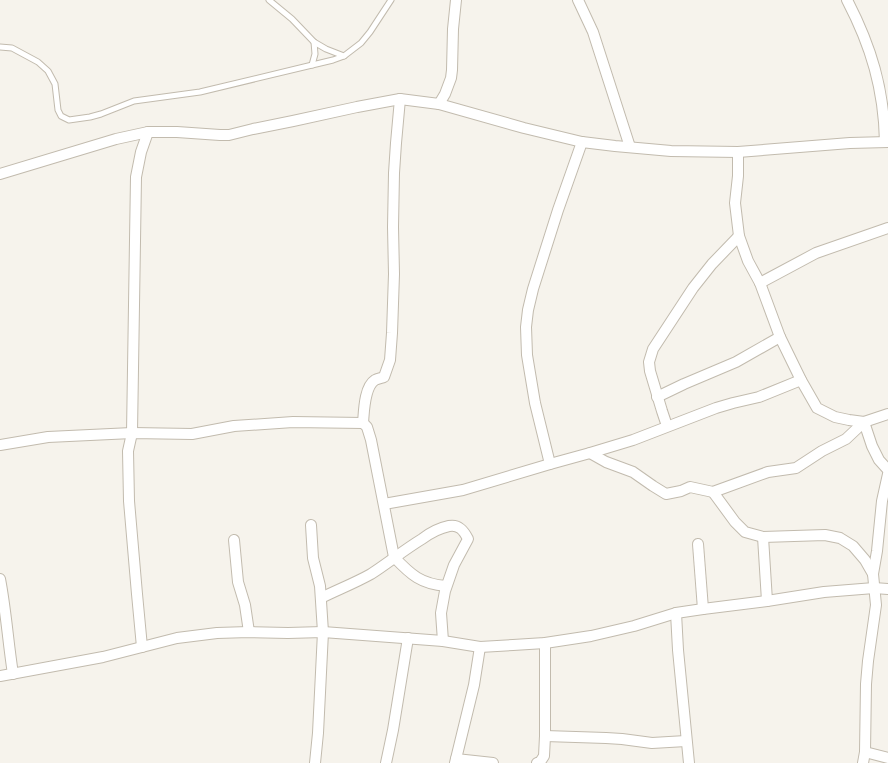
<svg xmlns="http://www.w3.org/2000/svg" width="888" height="763" font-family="Montserrat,sans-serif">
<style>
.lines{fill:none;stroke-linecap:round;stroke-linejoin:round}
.lane-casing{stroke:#c2bbae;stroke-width:7}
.street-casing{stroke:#c2bbae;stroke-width:12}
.lane{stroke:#fff;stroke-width:5}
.street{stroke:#fff;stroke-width:10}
</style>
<rect width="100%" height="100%" fill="#f6f3ec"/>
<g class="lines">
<!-- lane casing -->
<g class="lane-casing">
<g id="lane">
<path d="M269 0 292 19 314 42 326 49 344 56 361 43 370 32 391 0"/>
<path d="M0 47 12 48 38 62 48 71 55 84 58 110 61 116 69 120 90 117 101 114 134 101 200 92 333 60 344 56"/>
<path d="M312 65 315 54 314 42"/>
</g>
</g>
<!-- street casing -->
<g class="street-casing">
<g id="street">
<path d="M578 0 593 32 630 147"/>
<path d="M847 0C871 46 884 89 885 142"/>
<path d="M439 104 445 94 451 78 452 70 453 29 456 0"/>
<path d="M738 152V176L735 203 739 236 748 261 760 283 780 337 801 380 817 408 835 417 849 420 864 422 872 446 879 460 888 470"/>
<path d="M0 174 116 139 148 132H177L220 135H229L253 129 293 121 357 107 400 99 439 104 524 128 582 142 615 146 671 151 738 152 850 143 888 142"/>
<path d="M760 283 816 253 888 228"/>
<path d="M657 397 684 384 736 362 780 337"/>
<path d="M363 423C364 412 364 387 375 380 377 379 381 378 384 377L390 360 392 333 394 274 393 227 394 173 396 143 400 99"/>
<path d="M667 426 662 411 650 371 649 362 653 349 693 288 712 264 739 236"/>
<path d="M0 445 48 437 132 433 192 434 234 426 293 422 363 423 367 427 371 440 394 557C411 575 421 584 446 586"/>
<path d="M590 453 606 462 633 472 653 486 666 494 681 491 690 487 713 492 768 472 796 468 822 451 846 439 864 422 888 414"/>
<path d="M550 464 535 403 527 355 526 327 528 310 533 289 558 210 582 142"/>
<path d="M713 492 735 522 745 532 763 537 825 535 840 538 853 546 865 560 873 574"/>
<path d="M384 504 463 490 550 464 590 453 633 440 716 408 733 403 759 397 801 380"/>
<path d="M311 525 313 558 320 586 323 632 318 733 315 763"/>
<path d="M763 537 767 601"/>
<path d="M234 540 238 582 245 605 249 632"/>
<path d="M698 544 703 609"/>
<path d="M0 579C6 610 8 642 13 674"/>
<path d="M321 598C337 590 355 583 371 574 388 563 404 550 422 539 430 533 439 528 449 526 459 524 464 531 468 539L454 565 445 591 441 613 443 641"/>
<path d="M676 613 678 650 689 763"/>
<path d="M142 647 137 594 129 501 128 451 132 433 136 177 141 152 148 132"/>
<path d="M0 676 103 657 177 638 217 633 249 632 288 633 323 632 443 641 480 647 513 645 545 643 591 636 634 626 676 613 703 609 767 601 824 592 874 588 888 589"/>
<path d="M545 736 606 738 622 739 652 743 686 741"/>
<path d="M865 752 888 758"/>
<path d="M456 759 493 763"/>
<path d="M386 763 393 730 408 638"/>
<path d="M455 763 474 685 480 647"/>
<path d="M537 763 540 762 544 756 545 736V643"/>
<path d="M863 763 865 752 866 684 868 661 876 605 873 574 877 551 882 501 888 474"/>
</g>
</g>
<!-- lane -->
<use href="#lane" class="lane"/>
<!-- street -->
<use href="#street" class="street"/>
</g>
</svg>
